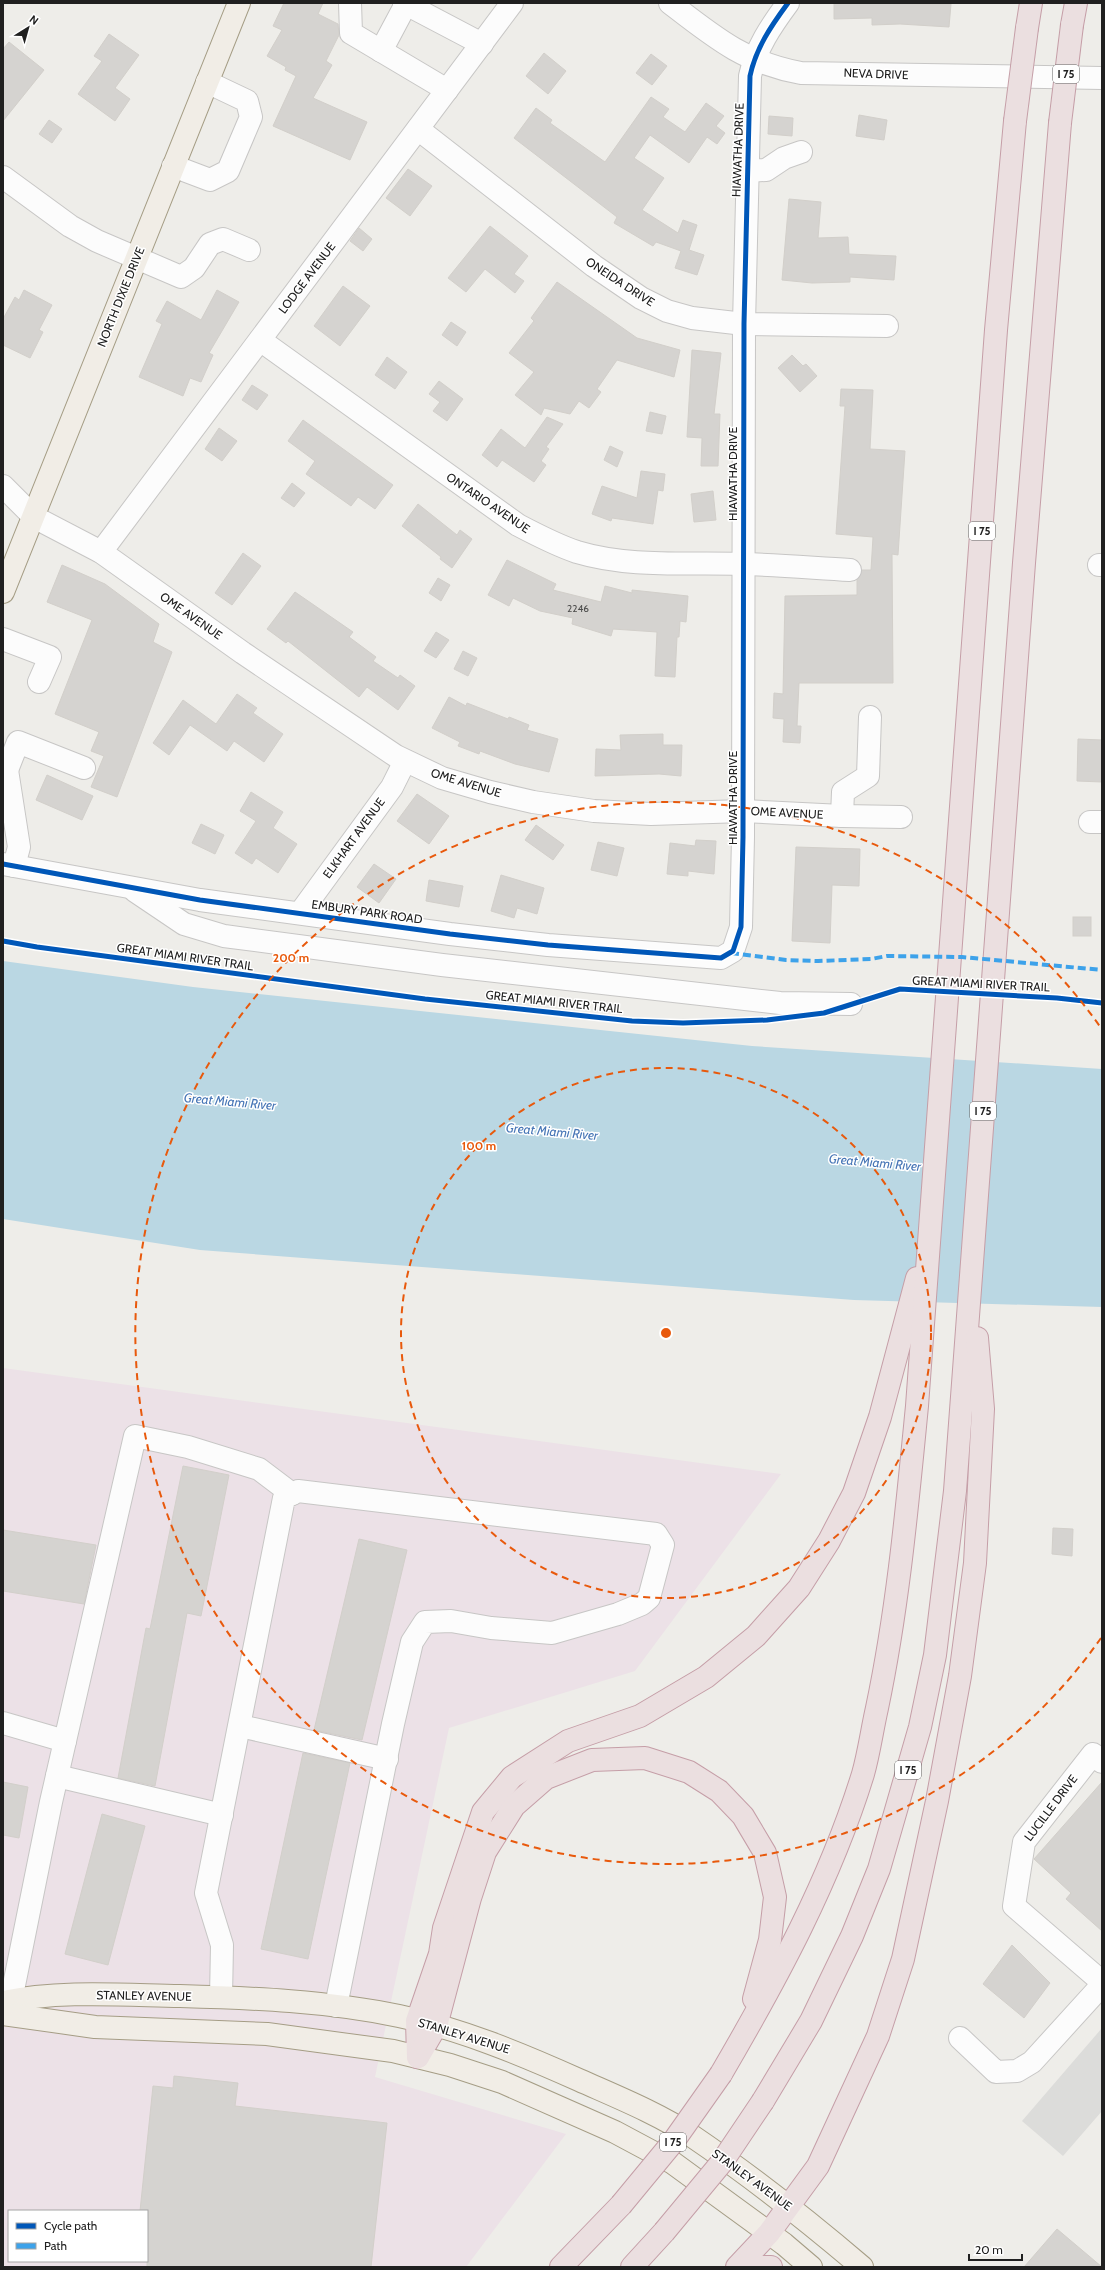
<svg xmlns="http://www.w3.org/2000/svg" width="1105" height="2270" font-family="Cabin,sans-serif">
<style>
.industrial{fill:#ece1e7;fill-rule:evenodd}
.religious{fill:#dcdcda}
.water{fill:#bad7e3}
.building{fill:#d5d3d0;stroke:#d2cfca}
.lines{fill:none;stroke-linecap:round;stroke-linejoin:round}
.minor-casing{stroke:#c7c6c5;stroke-width:24}
.major-casing{stroke:#a59d85;stroke-width:24}
.highway-casing{stroke:#c59ea7;stroke-width:24}
.minor{stroke:#fcfcfc;stroke-width:22}
.major{stroke:#f1ede6;stroke-width:22}
.highway{stroke:#ebdfe0;stroke-width:22}
.highway-bridge-casing{stroke:#c59ea7;stroke-width:24;stroke-linecap:butt}
.highway-bridge{stroke:#ebdfe0;stroke-width:22}
.quiet{stroke:#3da2ea;stroke-width:4;stroke-dasharray:8 4;stroke-linecap:butt}
.cycleway-casing{stroke:#fff;stroke-width:8}
.cycleway{stroke:#0057b8;stroke-width:5}
.ring{fill:none;stroke:#e8590c;stroke-width:2;stroke-dasharray:7 5}
.labels{text-anchor:middle;stroke-width:3;stroke-linejoin:round;paint-order:stroke}
.number-label{font-size:10px;fill:#4d4d4c}
.shield{fill:#fff;stroke:#636363;stroke-width:1}
.shield-label{font-size:11px;font-weight:bold;fill:#202020}
.street-label{font-size:12px;fill:#202020;stroke:#fff}
.water-label{font-size:13px;font-style:italic;fill:#4675b6;stroke:#fff}
.centre{fill:#e8590c;stroke:#fff;stroke-width:2}
.ring-label{font-size:12px;text-anchor:middle;font-weight:bold;fill:#e8590c;stroke:#fff;stroke-width:3;stroke-linejoin:round;paint-order:stroke}
</style>
<rect width="100%" height="100%" fill="#eeede9"/>
<!-- industrial -->
<path class="industrial" d="M3 1368 781 1474 635 1671 449 1728 375 2077 566 2134 466 2267H3ZM9 2211H147V2261H9Z"/>
<!-- religious -->
<path class="religious" d="M1102 2028V2111L1063 2156 1022 2121Z"/>
<!-- water -->
<path class="water" d="M3 961 193 987 752 1046 1102 1069V1307L854 1300 200 1250 3 1219Z"/>
<!-- building -->
<g class="building">
<path d="M284 3H323L318 14 338 24 339 35 326 61 332 65 313 98 367 122 350 160 273 126 296 76 285 70 286 67 267 56 282 30 273 26Z"/>
<path d="M834 3 951 4 949 27 900 24 872 25V18L834 19Z"/>
<path d="M109 34 139 55 115 88 130 99 115 121 78 94 102 61 94 56Z"/>
<path d="M9 42 44 70 3 121V49Z"/>
<path d="M544 53 566 71 548 94 526 76Z"/>
<path d="M651 54 667 66 652 85 636 73Z"/>
<path d="M651 97 669 109 663 117 685 132 706 103 724 116 716 126 725 133 717 144 707 137 689 163 650 135 634 158 664 178 642 210 678 233 683 220 697 225 689 250 704 255 697 275 675 268 681 251 656 242 653 246 614 223 617 217 514 138 536 108 552 120 550 123 605 162Z"/>
<path d="M859 115 887 120 884 140 856 136Z"/>
<path d="M769 116 793 118 792 136 768 134Z"/>
<path d="M49 120 62 129 52 143 39 134Z"/>
<path d="M408 169 432 186 410 216 386 198Z"/>
<path d="M789 199 821 202 818 238 848 237 849 254 896 256 894 280 850 277V282L812 283 782 280Z"/>
<path d="M490 226 528 256 514 274 524 281 515 293 485 269 466 292 448 278Z"/>
<path d="M359 228 372 239 363 251 350 241Z"/>
<path d="M557 282 637 338 680 350 674 377 617 360 597 389 601 392 589 408 579 401 570 414 544 408 541 415 515 395 534 372 509 353 534 321 531 318Z"/>
<path d="M343 286 370 306 340 346 314 326Z"/>
<path d="M24 290 52 305 39 330 43 332 30 358 3 345V319L15 297 19 300Z"/>
<path d="M217 290 239 302 209 353 213 355 201 382 190 378 183 396 139 377 162 324 156 321 167 301 201 320Z"/>
<path d="M451 322 466 332 457 346 442 335Z"/>
<path d="M692 350 721 353 714 414H720L718 466H701L702 438 687 437Z"/>
<path d="M792 355 803 366 806 364 817 376 800 392 778 368Z"/>
<path d="M387 357 407 372 395 389 375 375Z"/>
<path d="M439 381 463 399 447 421 433 411 440 402 429 394Z"/>
<path d="M252 385 268 395 257 410 242 400Z"/>
<path d="M841 389 873 390 870 449 905 451 898 555 892 554 893 683H799L797 726H801L800 743 783 742 784 719 773 718 774 693 783 694 785 596 857 595V580L862 570H871L873 537 836 534 845 406H840Z"/>
<path d="M650 412 666 416 662 434 646 431Z"/>
<path d="M547 417 563 424 546 447 549 449 541 461 546 465 534 482 502 460 497 467 482 455 501 429 525 448Z"/>
<path d="M303 420 393 485 375 509 358 497 351 506 306 474 315 461 288 441Z"/>
<path d="M219 428 237 441 222 461 205 449Z"/>
<path d="M610 446 623 452 617 467 604 460Z"/>
<path d="M641 471 665 474 663 491 658 490 653 524 612 518 611 521 592 514 602 486 637 498Z"/>
<path d="M292 483 305 493 294 507 281 498Z"/>
<path d="M713 491 716 520 694 522 691 494Z"/>
<path d="M418 504 457 535 460 530 472 539 452 568 440 559 441 557 402 526Z"/>
<path d="M243 553 261 566 232 605 215 593Z"/>
<path d="M507 560 556 584 553 590 601 602 605 586 632 593V590L688 596 686 622 680 621 679 637H677L675 677 655 676 657 632 613 629 611 636 572 624 573 618 540 611 513 598 509 606 488 595Z"/>
<path d="M62 565 105 584 159 624 153 642 172 652 117 797 91 787 104 756 91 751 99 732 55 714 92 620 47 602Z"/>
<path d="M438 578 450 585 441 601 429 593Z"/>
<path d="M295 592 353 632 349 637 376 657 373 661 398 678 400 675 415 686 398 710 367 687 359 697 288 641 286 643 267 629Z"/>
<path d="M436 632 449 640 436 658 424 651Z"/>
<path d="M463 651 477 658 468 676 454 669Z"/>
<path d="M237 694 257 708 253 713 283 734 264 762 234 741 227 751 190 725 169 755 153 743 183 700 216 724Z"/>
<path d="M449 697 466 706 467 703 508 719 509 717 529 725 527 730 558 739 549 772 515 764 480 751 479 754 458 746 460 742 432 728Z"/>
<path d="M663 734V745H682L681 776 659 774 595 776 596 749 621 750 620 735Z"/>
<path d="M1078 739 1102 740V782L1077 781Z"/>
<path d="M47 775 93 796 82 820 36 800Z"/>
<path d="M251 792 283 812 273 828 297 844 278 873 256 858 252 864 235 853 256 821 240 811Z"/>
<path d="M417 794 449 816 429 844 397 821Z"/>
<path d="M201 824 224 835 215 854 192 843Z"/>
<path d="M536 825 564 845 553 860 525 840Z"/>
<path d="M696 840 716 841 714 874 688 871V876L667 874 670 843 695 846Z"/>
<path d="M598 842 624 848 617 876 591 870Z"/>
<path d="M796 847 860 849 859 886 832 885 830 943 792 941Z"/>
<path d="M374 864 396 879 379 903 357 887Z"/>
<path d="M501 875 544 888 537 914 517 908 514 918 491 911Z"/>
<path d="M429 880 463 886 459 907 426 901Z"/>
<rect x="1073" y="917" width="18" height="19"/>
<path d="M183 1466 229 1475 201 1616 187 1613 155 1786 118 1778 146 1628 150 1629Z"/>
<path d="M1053 1528 1073 1529 1072 1556 1052 1554Z"/>
<path d="M3 1530 96 1545 84 1604 3 1591Z"/>
<path d="M359 1539 407 1550 362 1740 314 1730Z"/>
<path d="M303 1753 350 1763 308 1959 261 1949Z"/>
<path d="M3 1782 28 1787 19 1838 3 1835Z"/>
<path d="M1102 1782V1931L1066 1899 1071 1893 1034 1859Z"/>
<path d="M102 1814 145 1826 108 1965 65 1954Z"/>
<path d="M1012 1945 1050 1983 1024 2018 983 1984Z"/>
<path d="M174 2076 238 2083 235 2106 387 2123 371 2267H147V2211H140L153 2086 173 2088Z"/>
<path d="M1057 2229 1102 2267H1024Z"/>
</g>
<g class="lines">
<!-- minor casing -->
<g class="minor-casing">
<g id="minor">
<path d="M350 3 351 33 447 90"/>
<path d="M404 3 482 44"/>
<path d="M670 3C714 37 745 63 801 73L1102 78"/>
<path d="M381 51 406 4"/>
<path d="M418 129 594 266 641 298 667 311 692 318 744 324 887 326"/>
<path d="M173 166 210 180 228 171 251 117 247 101 207 82"/>
<path d="M747 171 766 170 784 158 801 152"/>
<path d="M3 177 70 226 97 241 181 277 194 268 210 244 223 239 249 250"/>
<path d="M260 340 518 525C537 535 556 545 577 552 630 568 688 562 743 564 779 565 814 568 850 570"/>
<path d="M3 486 34 517 101 552 243 653 396 756 442 778 490 792 533 802 594 811 651 814 743 811 842 816 901 817"/>
<path d="M101 552 512 3"/>
<path d="M1099 565H1102"/>
<path d="M3 639 50 657 39 682"/>
<path d="M3 768 7 770 18 742 84 768"/>
<path d="M7 770 19 847 14 866"/>
<path d="M842 816 843 792 868 776 870 717"/>
<path d="M1090 822H1102"/>
<path d="M3 864 200 900 450 934 548 945 721 958 733 951 741 927 743 837 744 324 750 76C756 48 771 26 788 3"/>
<path d="M135 891 184 924 224 936 442 965 780 1003 851 1004"/>
<path d="M300 913 392 787 405 761"/>
<path d="M3 1723 65 1741"/>
<path d="M240 1726 387 1759"/>
<path d="M1102 1762 1093 1754 1024 1842 1014 1906 1102 1982"/>
<path d="M57 1776 222 1815"/>
<path d="M221 1997 222 1945 206 1893 284 1498 298 1491 656 1534 663 1545 649 1598 642 1604 618 1614 552 1633 491 1628 451 1621 425 1622 412 1642 393 1724 336 2006"/>
<path d="M11 2000 51 1802 135 1436 188 1447 259 1469 292 1494"/>
<path d="M960 2038 996 2072 1017 2071 1032 2062 1102 1985"/>
</g>
</g>
<!-- major casing -->
<g class="major-casing">
<g id="major">
<path d="M3 592 239 3"/>
<path d="M3 2002C59 1990 123 1995 180 1996 253 1998 328 2001 399 2016 461 2029 521 2054 579 2080 617 2097 657 2113 692 2136 751 2176 808 2221 862 2267"/>
<path d="M3 2014 95 2027 267 2034 393 2051 450 2065 502 2082 615 2132 673 2163 784 2244 811 2267"/>
</g>
</g>
<!-- highway casing -->
<g class="highway-casing">
<g id="highway">
<path d="M1072 25 1076 3"/>
<path d="M1027 28 1031 3"/>
<path d="M418 2057 417 2021 440 1954 444 1928 483 1812 512 1777 568 1741 640 1716 706 1677 756 1636 799 1588 829 1541 854 1493 880 1417 917 1278"/>
<path d="M418 2057 436 2026 470 1898 485 1852 514 1806 546 1778 592 1760 645 1758 689 1772 719 1791 743 1816 765 1853 775 1897 770 1940 754 1999"/>
<path d="M721 2074C777 1978 830 1881 863 1774 869 1753 872 1730 877 1708 898 1608 907 1508 917 1406L996 330 1015 121"/>
<path d="M763 2101 811 2021 852 1936 879 1869 920 1727 935 1655 955 1491 1024 563 1060 123"/>
<path d="M561 2267 621 2205"/>
<path d="M632 2267 664 2232"/>
<path d="M737 2267 769 2233 818 2166 878 2036 903 1959 937 1801 960 1676 975 1563 983 1409 977 1338"/>
<path d="M762 2267H771"/>
</g>
</g>
<!-- minor -->
<use href="#minor" class="minor"/>
<!-- major -->
<use href="#major" class="major"/>
<!-- highway -->
<use href="#highway" class="highway"/>
<!-- highway-bridge casing -->
<g class="highway-bridge-casing">
<g id="highway-bridge">
<path d="M1015 121 1027 28"/>
<path d="M1060 123 1072 25"/>
<path d="M621 2205 673 2142 721 2074"/>
<path d="M664 2232 722 2162 763 2101"/>
</g>
</g>
<!-- highway-bridge -->
<use href="#highway-bridge" class="highway-bridge"/>
<!-- quiet -->
<path class="quiet" d="M731 953 786 960 818 961 871 959 887 956 962 957 1102 970"/>
<!-- cycleway casing -->
<g class="cycleway-casing">
<g id="cycleway">
<path d="M3 864 200 900 450 934 548 945 721 958 733 951 741 927 743 837 744 324 750 76C756 48 771 26 788 3"/>
<path d="M3 941 37 947 425 999 632 1021 683 1023 767 1020 824 1013 900 989 1057 998 1102 1003"/>
</g>
</g>
<!-- cycleway -->
<use href="#cycleway" class="cycleway"/>
</g>
<!-- distance rings -->
<g class="ring">
<circle cx="666" cy="1333" r="265"/>
<path d="M1101 1638A531 531 0 1 1 1101 1028"/>
</g>
<g class="labels">
<!-- number labels -->
<g class="number-label">
<text x="578" y="612">2246</text>
</g>
<!-- shield labels -->
<g class="shield">
<rect x="1053" y="65" width="26" height="18" rx="3"/>
<rect x="969" y="522" width="26" height="18" rx="3"/>
<rect x="970" y="1102" width="26" height="18" rx="3"/>
<rect x="895" y="1761" width="26" height="18" rx="3"/>
<rect x="660" y="2133" width="26" height="18" rx="3"/>
</g>
<g class="shield-label">
<text x="1066" y="78">I 75</text>
<text x="982" y="535">I 75</text>
<text x="983" y="1115">I 75</text>
<text x="908" y="1774">I 75</text>
<text x="673" y="2146">I 75</text>
</g>
<!-- street labels -->
<g class="street-label">
<text transform="translate(876 74) rotate(2)" y="4">NEVA DRIVE</text>
<text transform="translate(738 150) rotate(-88)" y="4">HIAWATHA DRIVE</text>
<text transform="translate(307 278) rotate(-53)" y="4">LODGE AVENUE</text>
<text transform="translate(620 282) rotate(33)" y="4">ONEIDA DRIVE</text>
<text transform="translate(121 297) rotate(-68)" y="4">NORTH DIXIE DRIVE</text>
<text transform="translate(733 474) rotate(-90)" y="4">HIAWATHA DRIVE</text>
<text transform="translate(488 503) rotate(34)" y="4">ONTARIO AVENUE</text>
<text transform="translate(191 616) rotate(35)" y="4">OME AVENUE</text>
<text transform="translate(466 783) rotate(17)" y="4">OME AVENUE</text>
<text transform="translate(733 798) rotate(-90)" y="4">HIAWATHA DRIVE</text>
<text transform="translate(787 813) rotate(3)" y="4">OME AVENUE</text>
<text transform="translate(354 838) rotate(-54)" y="4">ELKHART AVENUE</text>
<text transform="translate(367 912) rotate(8)" y="4">EMBURY PARK ROAD</text>
<text transform="translate(185 957) rotate(8)" y="4">GREAT MIAMI RIVER TRAIL</text>
<text transform="translate(981 984) rotate(3)" y="4">GREAT MIAMI RIVER TRAIL</text>
<text transform="translate(554 1002) rotate(6)" y="4">GREAT MIAMI RIVER TRAIL</text>
<text transform="translate(1051 1808) rotate(-53)" y="4">LUCILLE DRIVE</text>
<text transform="translate(144 1996) rotate(1)" y="4">STANLEY AVENUE</text>
<text transform="translate(464 2036) rotate(17)" y="4">STANLEY AVENUE</text>
<text transform="translate(752 2180) rotate(36)" y="4">STANLEY AVENUE</text>
</g>
<!-- water labels -->
<g class="water-label">
<text transform="translate(230 1101) rotate(5)" y="5">Great Miami River</text>
<text transform="translate(552 1131) rotate(5)" y="5">Great Miami River</text>
<text transform="translate(875 1162) rotate(5)" y="5">Great Miami River</text>
</g>
</g>
<circle cx="666" cy="1333" r="6" class="centre"/>
<g class="ring-label">
<text x="291" y="962">200 m</text>
<text x="479" y="1150">100 m</text>
</g>
<!-- border -->
<rect width="1105" height="2270" fill="none" stroke="#202020" stroke-width="8"/>
<!-- legend -->
<rect x="8" y="2210" width="140" height="52" fill="#ffffff" stroke="#a6a6a6"/>
<rect x="16" y="2223" width="20" height="6" fill="#0057b8" stroke="#a6a6a6"/>
<text x="44" y="2230" font-size="12" fill="#202020">Cycle path</text>
<rect x="16" y="2243" width="20" height="6" fill="#3da2ea" stroke="#a6a6a6"/>
<text x="44" y="2250" font-size="12" fill="#202020">Path</text>
<!-- north arrow -->
<g transform="translate(28 28) rotate(37)" stroke="#ffffff" stroke-width="3" paint-order="stroke">
<path d="M0-3L7 15L0 10L-7 15Z" fill="#202020"/>
<text y="-6" font-size="11" font-weight="bold" text-anchor="middle" fill="#202020">N</text>
</g>
<!-- scale -->
<path d="M969 2254v6h53v-6" fill="none" stroke="#202020" stroke-width="2"/>
<text x="975" y="2254" font-size="12" fill="#202020" stroke="#ffffff" stroke-width="3" paint-order="stroke">20 m</text>
</svg>
